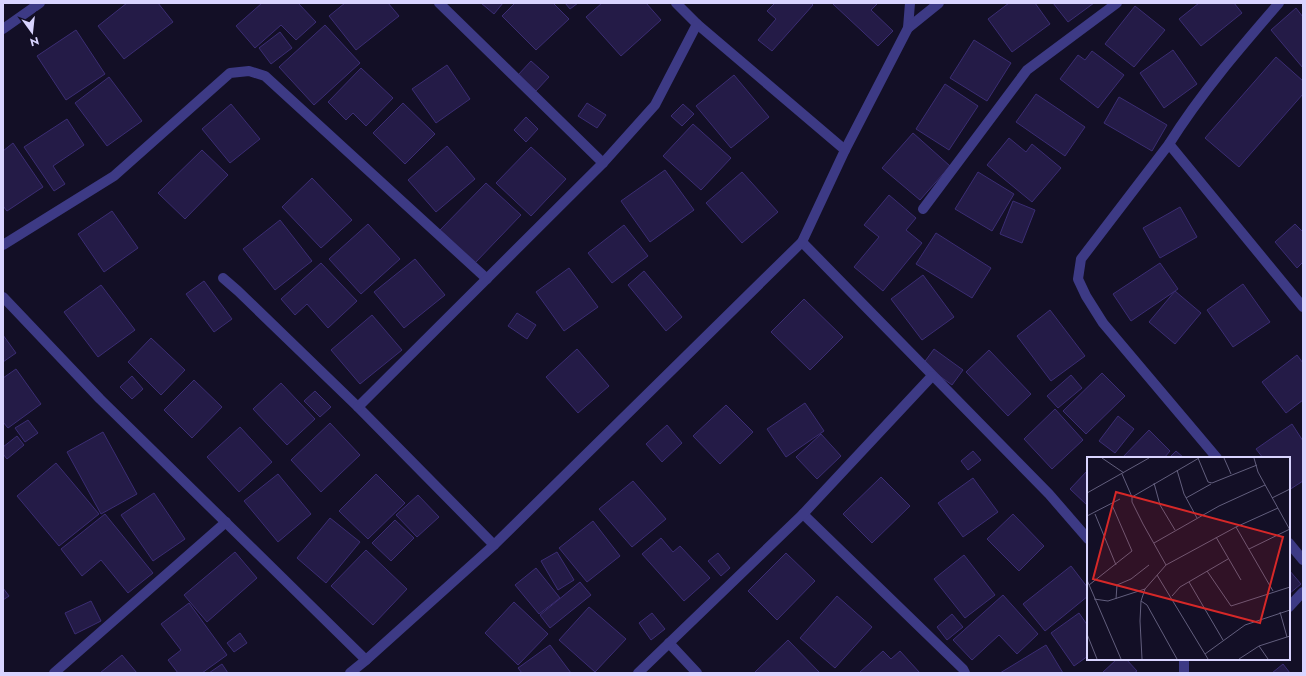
<svg xmlns="http://www.w3.org/2000/svg" width="1306" height="676" font-family="Jost,sans-serif">
<style>
.building{fill:#241b47;stroke:#3b2d73}
.lines{fill:none;stroke-linecap:round;stroke-linejoin:round}
.minor{stroke:#3d3a85;stroke-width:10}
.inset-road{fill:none;stroke:#625e7d;stroke-width:1}
.view{fill:#d62828;fill-opacity:0.15;stroke:#d62828;stroke-width:2}
.inset-edge{fill:none;stroke:#d9d4ff;stroke-width:2}
</style>
<rect width="100%" height="100%" fill="#130f26"/>
<!-- building -->
<g class="building">
<path d="M127 3H158L173 22 124 59 98 26Z"/>
<path d="M262 3H298L316 22 296 40 281 25 255 48 236 26Z"/>
<path d="M345 3H388L399 16 356 50 329 16Z"/>
<path d="M481 3H503L494 14Z"/>
<path d="M515 3H553L569 19 536 50 502 16Z"/>
<path d="M565 3H578L570 9Z"/>
<path d="M602 3H646L661 20 621 56 586 17Z"/>
<path d="M775 3H811L813 5 772 51 758 40 776 19 767 11Z"/>
<path d="M834 3H878L871 10 893 31 878 46 833 4Z"/>
<path d="M1009 3H1035L1050 24 1012 52 988 19Z"/>
<path d="M1053 3H1094L1068 22Z"/>
<path d="M1199 3H1234L1242 13 1201 46 1179 19Z"/>
<path d="M1135 6 1165 30 1134 67 1105 44Z"/>
<path d="M1296 8 1303 17V68L1271 30Z"/>
<path d="M325 25 360 63 314 105 279 67Z"/>
<path d="M76 30 105 74 66 100 37 56Z"/>
<path d="M280 32 292 48 271 64 259 48Z"/>
<path d="M974 40 1011 63 987 101 950 78Z"/>
<path d="M1173 50 1197 84 1164 108 1140 73Z"/>
<path d="M1092 51 1124 75 1098 108 1060 79 1078 55 1085 60Z"/>
<path d="M1276 57 1303 81V94L1239 167 1205 138Z"/>
<path d="M531 61 549 77 536 91 518 75Z"/>
<path d="M447 65 470 99 436 123 412 89Z"/>
<path d="M361 68 393 98 366 126 353 113 346 120 328 102Z"/>
<path d="M734 75 769 117 731 148 696 106Z"/>
<path d="M109 77 142 121 107 146 75 103Z"/>
<path d="M945 84 978 106 949 150 916 129Z"/>
<path d="M1036 94 1085 127 1065 156 1016 122Z"/>
<path d="M1119 97 1167 125 1152 151 1104 123Z"/>
<path d="M403 103 435 134 405 164 373 133Z"/>
<path d="M587 103 606 115 597 128 578 116Z"/>
<path d="M231 104 260 139 230 163 202 129Z"/>
<path d="M683 104 694 114 682 126 671 116Z"/>
<path d="M526 117 538 129 526 142 514 130Z"/>
<path d="M67 119 84 145 53 166 65 184 54 191 24 147Z"/>
<path d="M693 124 731 158 701 190 663 156Z"/>
<path d="M913 133 950 166 920 200 882 168Z"/>
<path d="M1009 138 1026 152 1032 144 1061 168 1032 202 987 165Z"/>
<path d="M13 143 43 187 7 211 3 206V151Z"/>
<path d="M447 146 475 179 436 212 408 180Z"/>
<path d="M531 147 566 179 531 216 496 183Z"/>
<path d="M202 150 228 175 185 219 158 193Z"/>
<path d="M665 170 694 210 650 242 621 201Z"/>
<path d="M742 172 778 212 742 243 706 203Z"/>
<path d="M978 172 1014 194 992 231 955 209Z"/>
<path d="M312 178 352 220 321 248 282 207Z"/>
<path d="M486 183 521 215 475 263 440 230Z"/>
<path d="M889 195 916 218 906 230 922 243 883 291 854 267 879 237 864 225Z"/>
<path d="M1013 201 1035 210 1022 243 1000 234Z"/>
<path d="M1180 207 1197 237 1160 258 1143 228Z"/>
<path d="M112 211 138 248 104 272 78 234Z"/>
<path d="M280 220 312 261 275 290 243 249Z"/>
<path d="M368 224 400 259 361 294 329 259Z"/>
<path d="M1295 224 1303 232V262L1297 268 1275 242Z"/>
<path d="M624 225 648 256 612 283 588 253Z"/>
<path d="M936 233 991 268 972 298 916 264Z"/>
<path d="M415 259 445 295 404 328 374 292Z"/>
<path d="M321 263 357 301 328 328 307 304 295 315 281 299Z"/>
<path d="M1160 263 1178 289 1131 321 1113 294Z"/>
<path d="M569 268 598 307 564 331 536 292Z"/>
<path d="M644 271 682 317 666 331 628 285Z"/>
<path d="M923 275 954 317 922 340 891 299Z"/>
<path d="M204 281 232 319 214 332 186 294Z"/>
<path d="M1243 284 1270 322 1233 347 1207 310Z"/>
<path d="M101 285 135 330 98 357 64 312Z"/>
<path d="M1175 291 1201 313 1175 344 1149 322Z"/>
<path d="M804 299 843 337 810 370 771 332Z"/>
<path d="M1050 310 1085 356 1051 381 1017 336Z"/>
<path d="M517 313 536 325 527 339 508 326Z"/>
<path d="M372 315 402 350 360 384 331 350Z"/>
<path d="M3 335 16 353 3 362Z"/>
<path d="M151 338 185 370 161 395 128 362Z"/>
<path d="M577 349 609 386 578 413 546 377Z"/>
<path d="M934 349 963 370 952 385 923 364Z"/>
<path d="M989 350 1031 394 1008 416 966 372Z"/>
<path d="M1297 355 1303 363V400L1286 413 1262 382Z"/>
<path d="M16 369 41 404 8 428 3 422V378Z"/>
<path d="M1102 373 1125 396 1086 434 1063 411Z"/>
<path d="M1071 375 1082 388 1058 408 1047 396Z"/>
<path d="M132 376 143 389 132 399 120 387Z"/>
<path d="M194 380 222 407 192 438 164 410Z"/>
<path d="M281 383 315 419 287 445 253 409Z"/>
<path d="M315 391 331 407 320 417 304 401Z"/>
<path d="M805 403 824 431 786 457 767 429Z"/>
<path d="M726 405 753 432 720 464 693 436Z"/>
<path d="M1055 409 1083 440 1052 469 1024 439Z"/>
<path d="M1118 416 1134 429 1115 453 1099 441Z"/>
<path d="M28 420 38 433 25 442 15 428Z"/>
<path d="M330 423 360 455 321 492 291 460Z"/>
<path d="M1292 424 1303 441V481L1289 490V458H1263L1256 449Z"/>
<path d="M667 425 682 443 662 462 646 444Z"/>
<path d="M240 427 272 462 239 492 207 457Z"/>
<path d="M1149 430 1170 451 1164 458H1122Z"/>
<path d="M103 432 137 494 101 514 67 452Z"/>
<path d="M821 434 841 456 817 479 796 457Z"/>
<path d="M17 436 24 445 7 459 3 454V447Z"/>
<path d="M973 451 981 460 968 470 961 461Z"/>
<path d="M1176 451 1184 458H1169Z"/>
<path d="M56 463 99 514 59 546 17 496Z"/>
<path d="M1088 470V506L1070 489Z"/>
<path d="M278 474 311 514 278 542 244 501Z"/>
<path d="M376 474 405 503 368 539 339 511Z"/>
<path d="M881 477 910 506 872 543 843 514Z"/>
<path d="M973 478 998 512 963 537 938 503Z"/>
<path d="M633 481 666 519 632 547 599 509Z"/>
<path d="M154 493 185 539 153 561 121 515Z"/>
<path d="M418 495 439 517 417 537 396 515Z"/>
<path d="M105 514 153 573 128 593 101 560 82 576 61 549Z"/>
<path d="M1013 514 1044 546 1019 571 987 539Z"/>
<path d="M330 518 360 542 326 583 297 558Z"/>
<path d="M395 520 414 538 391 561 372 543Z"/>
<path d="M593 521 620 556 587 582 559 548Z"/>
<path d="M661 538 673 552 680 546 710 578 684 601 642 554Z"/>
<path d="M366 550 407 589 373 625 331 586Z"/>
<path d="M235 552 257 578 207 622 184 595Z"/>
<path d="M557 552 574 580 558 590 541 561Z"/>
<path d="M718 553 730 568 721 576 708 561Z"/>
<path d="M786 553 815 581 777 620 748 591Z"/>
<path d="M964 555 995 595 965 618 934 579Z"/>
<path d="M1071 566 1088 588V596L1045 631 1023 604Z"/>
<path d="M536 568 560 598 539 614 515 585Z"/>
<path d="M1289 570 1301 584 1289 594Z"/>
<path d="M580 582 591 595 550 628 540 615Z"/>
<path d="M3 588 9 596 3 600Z"/>
<path d="M1003 595 1038 634 1017 654 999 635 972 660 953 640Z"/>
<path d="M837 596 872 627 835 668 800 638Z"/>
<path d="M91 601 101 621 75 634 65 613Z"/>
<path d="M514 602 548 634 518 665 485 633Z"/>
<path d="M189 603 227 655 202 673H178L168 660 181 650 161 624Z"/>
<path d="M589 607 626 639 595 672 559 640Z"/>
<path d="M652 613 665 629 651 640 639 623Z"/>
<path d="M1079 613 1088 626V656L1074 666 1051 633Z"/>
<path d="M952 614 963 627 947 640 937 627Z"/>
<path d="M240 633 247 643 234 652 227 643Z"/>
<path d="M788 640 820 673H754Z"/>
<path d="M550 645 571 673H522L518 668Z"/>
<path d="M1046 645 1063 673H1000Z"/>
<path d="M883 651 891 659 900 651 920 673H859Z"/>
<path d="M122 655 137 673H100Z"/>
<path d="M1117 659H1126L1137 671 1134 673H1102Z"/>
<path d="M222 664 228 673H209Z"/>
<path d="M1283 664 1290 673H1272Z"/>
</g>
<g class="lines">
<!-- minor -->
<g class="minor">
<path d="M439 3 603 163"/>
<path d="M676 3 697 24 845 150"/>
<path d="M908 28 910 3"/>
<path d="M3 29 40 3"/>
<path d="M1169 144 1303 307"/>
<path d="M923 209 1027 70 1117 3"/>
<path d="M802 242 1049 494 1088 539"/>
<path d="M3 245 114 176 230 73 249 71 265 76 487 279"/>
<path d="M223 278 238 291 358 407 494 545"/>
<path d="M3 297 100 399 366 660"/>
<path d="M358 407 603 163 655 105 697 24"/>
<path d="M1217 458 1103 323 1086 296 1078 279 1081 259 1169 144C1201 93 1240 48 1279 3"/>
<path d="M803 514 963 669 965 673"/>
<path d="M1289 543 1303 560"/>
<path d="M1289 607 1303 592"/>
<path d="M669 643 697 673"/>
<path d="M54 673 226 522"/>
<path d="M350 673 366 660 494 545 802 242 845 150 908 28 939 3"/>
<path d="M638 673 803 514 932 376"/>
<path d="M1184 673V659"/>
</g>
</g>
<!-- overview -->
<g transform="translate(1087 457)">
<rect width="203" height="203" fill="#130f26"/>
<path class="inset-road" d="M15 1 37 16M111 1 121 25 125 26 170 8M137 1 144 17M167 1 171 15 203 73M90 13 97 37 110 61M35 17 45 40M67 26 73 48 88 73M0 36 62 1M99 41 124 27M185 41 203 32M8 57 29 108M0 59 33 42M149 70 186 134M129 80 154 123M67 86 132 49 178 28M162 92 203 72M79 108 56 67 45 45V40L112 1M120 114 144 149 203 130M70 118 121 202M0 123 34 202M102 125 136 183M2 128 45 94 25 48M85 139 93 130 141 102M7 142 21 144 58 132 79 108 149 70 191 51M29 142 30 128 44 122 62 108M54 144 60 148 90 202M193 155 200 180M0 177 10 202M172 189 181 202M118 197 158 168 203 153M55 202 53 164 54 144 58 132M152 202 172 189 203 179"/>
<path class="view" d="M29 35 196 80 173 166 6 122Z"/>
<rect width="203" height="203" class="inset-edge"/>
</g>
<!-- border -->
<rect width="1306" height="676" fill="none" stroke="#d9d4ff" stroke-width="8"/>
<!-- north arrow -->
<g transform="translate(32 32) rotate(165)" stroke="#130f26" stroke-width="3" paint-order="stroke">
<path d="M0-3L7 15L0 10L-7 15Z" fill="#d9d4ff"/>
<text y="-6" font-size="11" font-weight="bold" text-anchor="middle" fill="#d9d4ff">N</text>
</g>
</svg>
